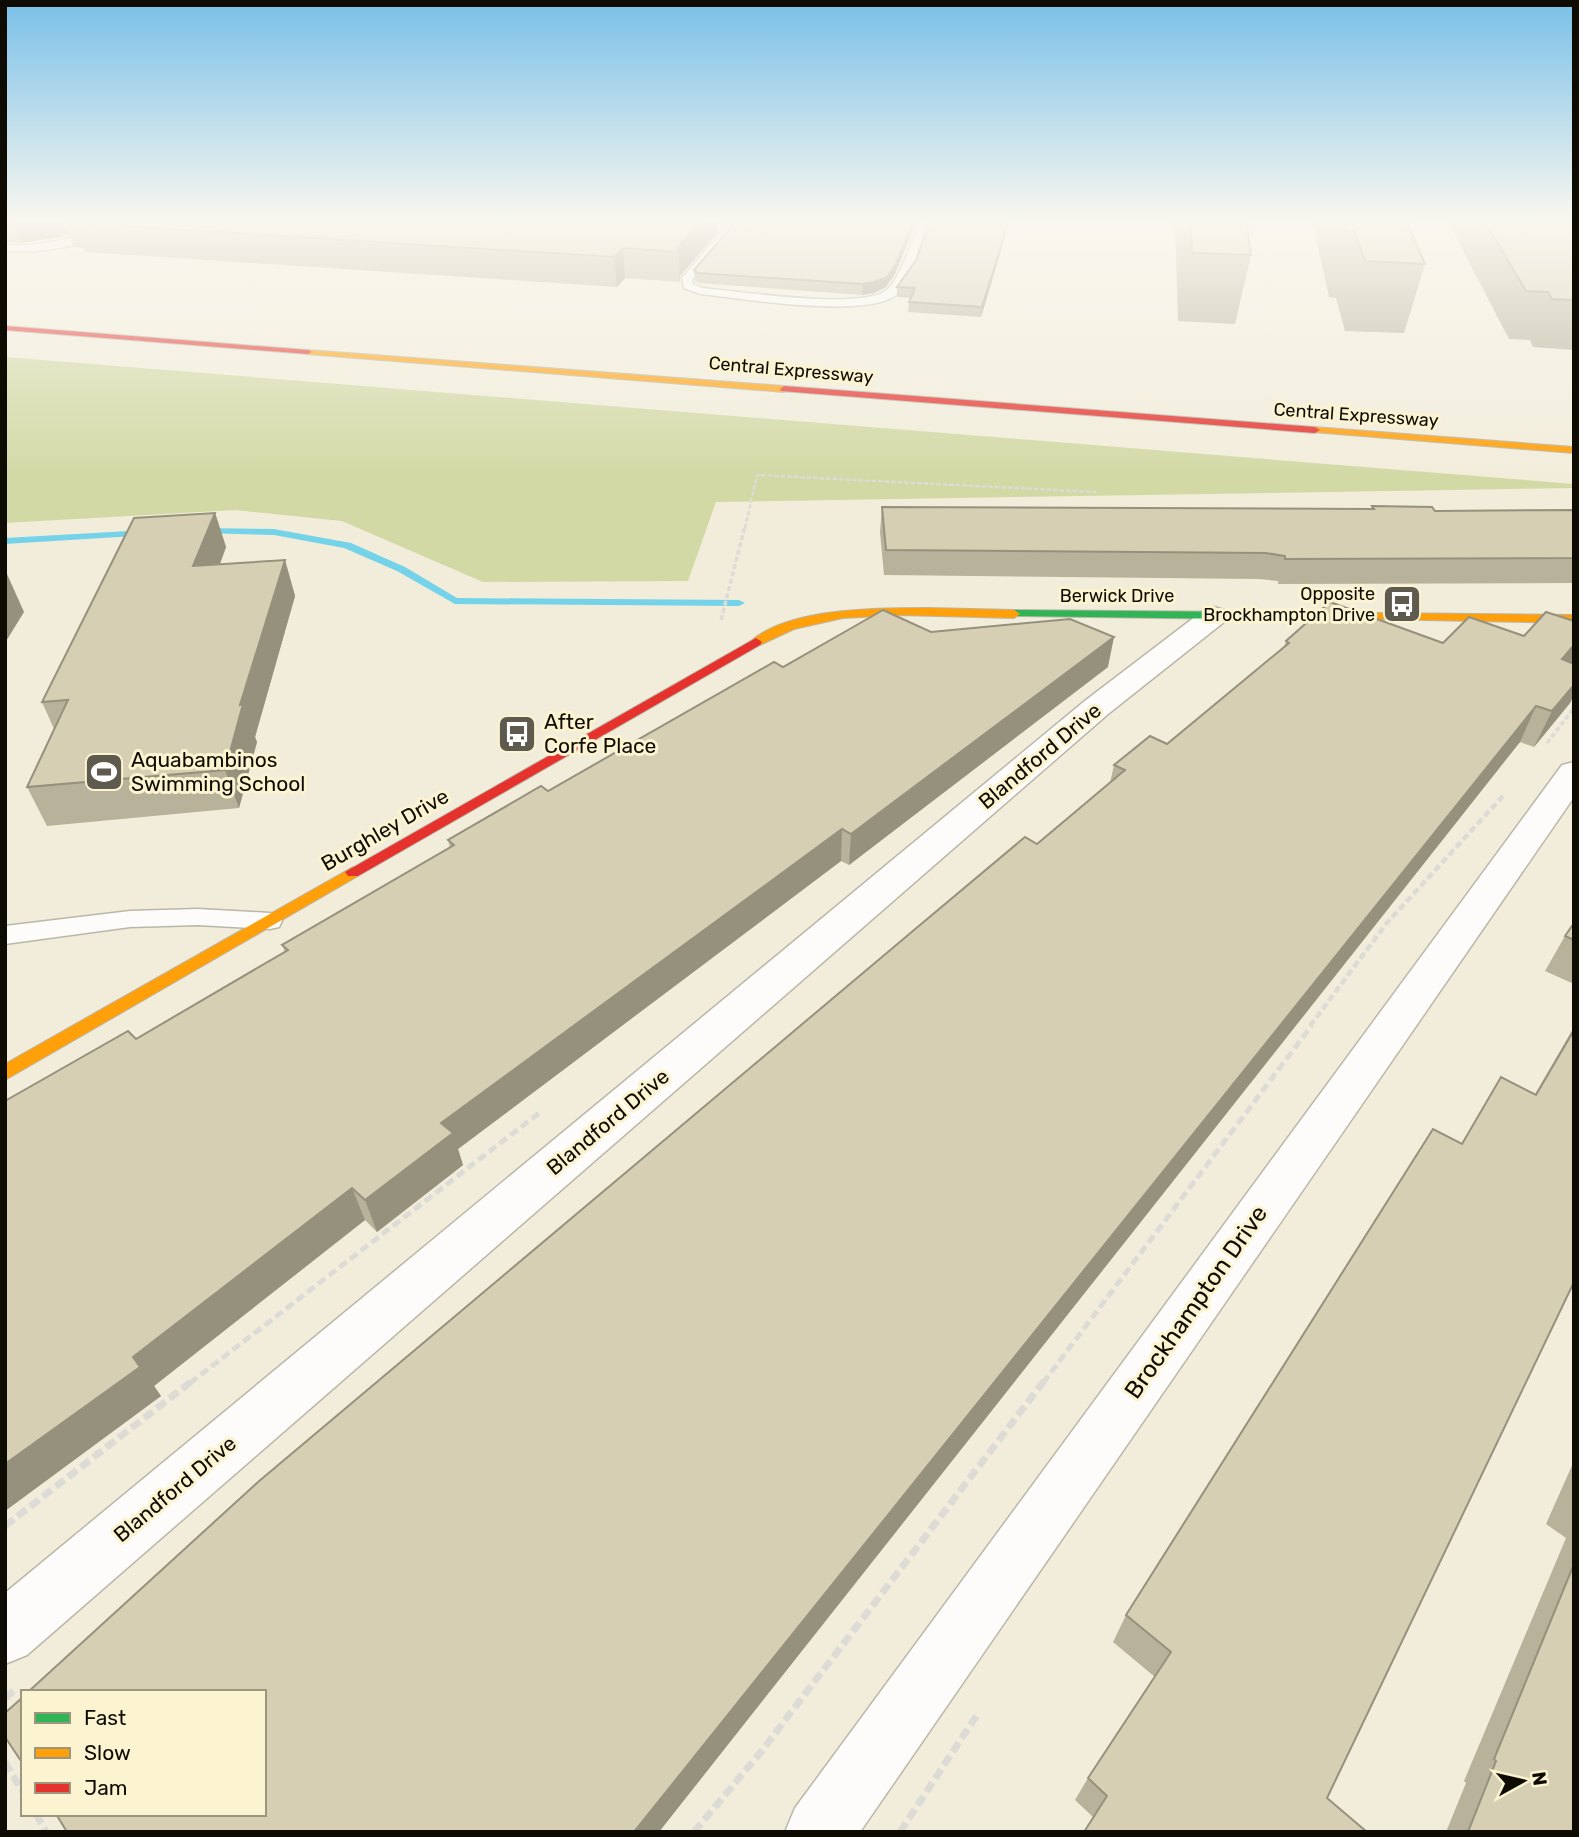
<svg xmlns="http://www.w3.org/2000/svg" width="1579" height="1837" font-family="Rubik,sans-serif">
<style>
.green{fill:#d2d9a5}
.lines{fill:none;stroke-linecap:round;stroke-linejoin:round}
.stream{fill:#74d2e9;fill-rule:evenodd}
.lane-casing{stroke:#bab7a8;stroke-width:3}
.street-casing{stroke:#bab7a8;stroke-width:3}
.fast-casing{stroke:#bab7a8;stroke-width:2}
.slow-casing{stroke:#bab7a8;stroke-width:2}
.jam-casing{stroke:#bab7a8;stroke-width:2}
.path-far4{stroke:#dddbd5;stroke-width:2.5;stroke-dasharray:4.5 2;stroke-linecap:butt}
.path-far3{stroke:#dddbd5;stroke-width:3.5;stroke-dasharray:5 2.5;stroke-linecap:butt}
.path-far2{stroke:#dddbd5;stroke-width:4.5;stroke-dasharray:7 3.5;stroke-linecap:butt}
.path-far1{stroke:#dddbd5;stroke-width:5;stroke-dasharray:9 4.5;stroke-linecap:butt}
.path{stroke:#dddbd5;stroke-width:7;stroke-dasharray:11 5;stroke-linecap:butt}
.lane{fill:#fdfcfa;fill-rule:evenodd}
.street{fill:#fdfcfa;fill-rule:evenodd}
.fast{fill:#30b455;fill-rule:evenodd}
.slow{fill:#ff9f0a;fill-rule:evenodd}
.jam{fill:#e5322d;fill-rule:evenodd}
.wall{fill:#b8b29a}
.shaded-wall{fill:#96917d}
.building{fill:#d6cfb3;stroke:#96917d;stroke-width:2}
.labels{text-anchor:middle;stroke-width:6;stroke-linejoin:round;paint-order:stroke}
.far-street-label{font-size:18px;fill:#0e0b02;stroke:#fcf3d1}
.far-poi-label{font-size:18px;fill:#0e0b02;stroke:#fcf3d1;text-anchor:end}
.poi-label{font-size:21px;fill:#0e0b02;stroke:#fcf3d1;text-anchor:start}
.street-label{font-size:21px;fill:#0e0b02;stroke:#fcf3d1}
.near-street-label{font-size:24px;fill:#0e0b02;stroke:#fcf3d1}
</style>
<rect width="100%" height="100%" fill="#f2eddb"/>
<!-- green -->
<path class="green" d="M5 357 1574 484V488L716 502 688 581 483 582 342 521 235 510 5 523Z"/>
<g class="lines">
<!-- stream -->
<g class="stream">
<path d="M196 528 274 529 351 543 405 567 457 598 739 600 745 603 739 606 455 604 397 571 344 548 274 535 200 533 196 532Z"/>
<path d="M147 530 151 531V535L5 544V538Z"/>
</g>
<!-- lane casing -->
<g class="lane-casing">
<g id="lane">
<path d="M114 220H128C93 246 47 253 5 251V245C46 247 77 238 114 220Z"/>
<path d="M731 220H742L692 280 693 284 702 288C736 291 865 311 888 289 902 275 912 239 920 220H930C922 242 914 277 897 294 869 320 739 298 700 294L684 288 682 278Z"/>
<path d="M198 909 270 913 279 915 282 921 279 927 270 929 198 925 130 927 5 944V926L130 911Z"/>
</g>
</g>
<!-- street casing -->
<g class="street-casing">
<g id="street">
<path d="M1214 607 1224 610 1228 616 1224 622 1108 714 27 1655 5 1664V1593L1086 700 1204 610Z"/>
<path d="M1574 762V797L860 1832H785L795 1808 1562 765Z"/>
</g>
</g>
<!-- fast casing -->
<g class="fast-casing">
<path id="fast" d="M1014 610 1376 613 1382 617 1376 621 1010 616 1008 614Z"/>
</g>
<!-- slow casing -->
<g class="slow-casing">
<g id="slow">
<path d="M308 350 784 386 788 389 784 392 305 354 304 352Z"/>
<path d="M1315 427 1574 447V453L1312 432V428Z"/>
<path d="M930 608 1014 610 1020 614 1014 618 900 615 843 618 794 629 760 645H752L750 642C788 607 880 608 930 608Z"/>
<path d="M1376 613 1574 615V623L1372 619V615Z"/>
<path d="M353 867 358 868 361 872 358 876 5 1080V1064Z"/>
</g>
</g>
<!-- jam casing -->
<g class="jam-casing">
<g id="jam">
<path d="M5 326 308 350 312 352 308 354 5 330Z"/>
<path d="M784 386 1315 427 1320 430 1315 433 781 391 780 389Z"/>
<path d="M756 638 762 642 760 645 358 876H348L345 872Z"/>
</g>
</g>
<!-- path-far4 -->
<path class="path-far4" d="M745 528 757 475 1096 492"/>
<!-- path-far3 -->
<g class="path-far3">
<path d="M721 620 745 526"/>
<path d="M1547 743 1574 708"/>
</g>
<!-- path-far2 -->
<path class="path-far2" d="M1310 1026 1386 924 1503 796"/>
<!-- path-far1 -->
<g class="path-far1">
<path d="M190 1383 539 1113"/>
<path d="M1043 1383 1312 1025"/>
</g>
<!-- path -->
<g class="path">
<path d="M5 1526 192 1381"/>
<path d="M5 1698 16 1689"/>
<path d="M5 1762 23 1792"/>
<path d="M36 1814 46 1832"/>
<path d="M694 1832 760 1753 1044 1381"/>
<path d="M900 1832 977 1715"/>
</g>
<!-- lane -->
<use href="#lane" class="lane"/>
<!-- street -->
<use href="#street" class="street"/>
<!-- fast -->
<use href="#fast" class="fast"/>
<!-- slow -->
<use href="#slow" class="slow"/>
<!-- jam -->
<use href="#jam" class="jam"/>
</g>
<!-- wall -->
<g class="wall">
<path d="M5 220H717V233L680 276V282L625 278 617 287 85 252 84 248 73 247 69 234 60 237 20 243 5 242Z"/>
<path d="M930 220H1010L981 317 908 312 909 302 911 298 897 297V287L916 260Z"/>
<path d="M1175 220H1246L1251 255 1235 324 1178 321Z"/>
<path d="M1312 220H1406L1425 264 1404 333 1345 331 1336 298 1329 297Z"/>
<path d="M1447 220H1574V350L1533 347 1530 340 1509 339Z"/>
<path d="M694 270 895 274 886 287 874 293 862 295 698 283 695 281Z"/>
<path d="M1372 506 1435 511 1574 510V583L1278 584V581L1259 579 884 575 880 532 882 507 1371 509Z"/>
<path d="M215 513 226 547 220 564 285 560 295 596 255 737 257 742 239 808 47 826 27 787 54 729 42 702Z"/>
<path d="M1574 621V660L1571 663 1574 664V695L1570 703 1534 747 1520 742 1481 789 1037 844 1110 783 1114 765 1167 744 1284 647 1286 641 1443 643 1524 636Z"/>
<path d="M931 632 1108 667 849 865 841 861 458 1149 463 1165 377 1232 365 1220 154 1386 161 1396 5 1511V1101L136 1039 285 952 282 945 450 848 448 840 548 791 783 667Z"/>
<path d="M1574 923V984L1545 971 1565 936Z"/>
<path d="M1574 1027V1282L1093 1817 1075 1800 1088 1778 1155 1677 1113 1642 1126 1615 1462 1144 1535 1094Z"/>
<path d="M1574 1461V1832H1446L1466 1783 1464 1781 1566 1538 1546 1524Z"/>
</g>
<!-- shaded-wall -->
<g class="shaded-wall">
<path d="M12 220H64L69 234 60 237 20 243Z"/>
<path d="M702 220H717V233L680 276V282L678 247Z"/>
<path d="M914 220H917L895 274 886 287 874 293 862 295 863 284Z"/>
<path d="M1009 220H1010L981 317 982 307Z"/>
<path d="M623 248 625 278 617 287 614 257Z"/>
<path d="M215 513 226 547 206 602 193 566Z"/>
<path d="M285 560 295 596 255 737 257 742 239 808 225 770 240 705Z"/>
<path d="M7 574 24 612 5 643V576Z"/>
<path d="M1114 637 1108 667 849 865 851 834Z"/>
<path d="M1574 645 1573 661 1545 695 1562 659Z"/>
<path d="M1574 685V695L1570 703 1534 747 1552 711Z"/>
<path d="M1536 706 1520 742 659 1832H634Z"/>
<path d="M842 829 841 861 458 1149 463 1165 377 1232 365 1200 441 1123Z"/>
<path d="M352 1188 365 1220 154 1386 161 1396 5 1511V1464L133 1357Z"/>
</g>
<!-- building -->
<g class="building">
<path d="M81 220H702L678 247V252L623 248 614 257 75 223Z"/>
<path d="M749 220H914L896 264 887 277 874 282 863 284 697 273 694 270 734 224 746 225Z"/>
<path d="M930 220H1009L982 307 909 302 915 288 897 287 916 260Z"/>
<path d="M1190 220H1246L1251 255 1192 253Z"/>
<path d="M1344 220H1406L1425 264 1365 261 1354 231H1347Z"/>
<path d="M1484 220H1574V300L1552 299 1548 292 1526 291Z"/>
<path d="M1372 506 1432 507 1435 511 1574 510V558L1285 559V556L1266 553 886 550 882 507 1374 509Z"/>
<path d="M215 513 193 566 285 560 240 705 243 704 225 770 27 787 68 700 42 702 134 518Z"/>
<path d="M1330 602 1443 643 1469 617 1524 636 1546 612 1574 621V645L1562 659 1574 664V685L1552 711 1536 706 634 1832H67L56 1814H264V1692H28L258 1482 920 925 1025 837 1037 844 1125 770 1114 765 1150 736 1167 744 1289 643 1286 641Z"/>
<path d="M883 610 931 632 1070 619 1114 637 851 834 842 829 441 1123 453 1133 365 1200 352 1188 133 1357 140 1367 5 1464V1101L128 1031 136 1039 288 950 282 945 454 845 448 840 541 786 548 791 774 662 783 667Z"/>
<path d="M1574 923V940L1565 936Z"/>
<path d="M1574 1030V1282L1327 1798 1367 1832H1084L1107 1796 1088 1778 1171 1652 1126 1615 1433 1129 1462 1144 1501 1077 1536 1095Z"/>
<path d="M1574 1564V1832H1468L1496 1761 1494 1759Z"/>
<path d="M23 1697V1764L5 1737V1713Z"/>
</g>
<!-- sky -->
<linearGradient id="sky" x2="0" y2="1"><stop stop-color="#79c0e8"/><stop offset="0.46" stop-color="#f9f7ef"/><stop offset="1" stop-color="#f9f7ef" stop-opacity="0"/></linearGradient>
<rect width="1579" height="478" fill="url(#sky)"/>
<!-- icons -->
<defs>
<g id="bus-square" transform="scale(2.0125)"><rect x="-9" y="-9" width="18" height="18" rx="4" fill="#5e5a4e" stroke="#fcf3d1"/><path d="M-5-6H5V4H4V6H2V4H-2V6H-4V4H-5ZM-3.5-4V0h7V-4ZM-3.5 1.2v1.5H-2V1.2ZM2 1.2v1.5H3.5V1.2Z" fill="#fff"/></g>
<g id="stadium-square" transform="scale(2.0125)"><rect x="-9" y="-9" width="18" height="18" rx="4" fill="#5e5a4e" stroke="#fcf3d1"/><path d="M0-5a6.5 5 0 1 0 0 10a6.5 5 0 1 0 0-10ZM-3.5-1.8h7v3.6h-7Z" fill="#fff"/></g>
</defs>
<g fill-rule="evenodd">
<use href="#bus-square" x="1402" y="604"/>
<use href="#bus-square" x="517" y="734"/>
<use href="#stadium-square" x="104" y="772"/>
</g>
<g class="labels">
<!-- far-street labels -->
<g class="far-street-label">
<text transform="translate(791 370) rotate(5)" y="6">Central Expressway</text>
<text transform="translate(1356 415) rotate(4)" y="6">Central Expressway</text>
<text x="1117" y="602">Berwick Drive</text>
</g>
<!-- far-poi labels -->
<g class="far-poi-label">
<text x="1375" y="600">Opposite<tspan x="1375" dy="21">Brockhampton Drive</tspan></text>
</g>
<!-- poi labels -->
<g class="poi-label">
<text x="544" y="729">After<tspan x="544" dy="24">Corfe Place</tspan></text>
<text x="131" y="767">Aquabambinos<tspan x="131" dy="24">Swimming School</tspan></text>
</g>
<!-- street labels -->
<g class="street-label">
<text transform="translate(1040 756) rotate(-40)" y="7">Blandford Drive</text>
<text transform="translate(385 830) rotate(-30)" y="7">Burghley Drive</text>
<text transform="translate(608 1122) rotate(-40)" y="7">Blandford Drive</text>
<text transform="translate(175 1489) rotate(-40)" y="7">Blandford Drive</text>
</g>
<!-- near-street labels -->
<g class="near-street-label">
<text transform="translate(1196 1302) rotate(-55)" y="8">Brockhampton Drive</text>
</g>
</g>
<!-- border -->
<rect width="1579" height="1837" fill="none" stroke="#0e0b02" stroke-width="14"/>
<!-- legend -->
<rect x="21" y="1690" width="245" height="126" fill="#fcf3d1" stroke="#9d967e" stroke-width="2"/>
<rect x="35" y="1713" width="35" height="10" fill="#30b455" stroke="#9d967e" stroke-width="2"/>
<text x="84" y="1725" font-size="21" fill="#0e0b02">Fast</text>
<rect x="35" y="1748" width="35" height="10" fill="#ff9f0a" stroke="#9d967e" stroke-width="2"/>
<text x="84" y="1760" font-size="21" fill="#0e0b02">Slow</text>
<rect x="35" y="1783" width="35" height="10" fill="#e5322d" stroke="#9d967e" stroke-width="2"/>
<text x="84" y="1795" font-size="21" fill="#0e0b02">Jam</text>
<!-- north arrow -->
<g transform="translate(1523 1781) rotate(82)" stroke="#fcf3d1" stroke-width="5" paint-order="stroke">
<path d="M0-5L12 26L0 18L-12 26Z" fill="#0e0b02"/>
<text y="-10" font-size="19" font-weight="bold" text-anchor="middle" fill="#0e0b02">N</text>
</g>
</svg>
